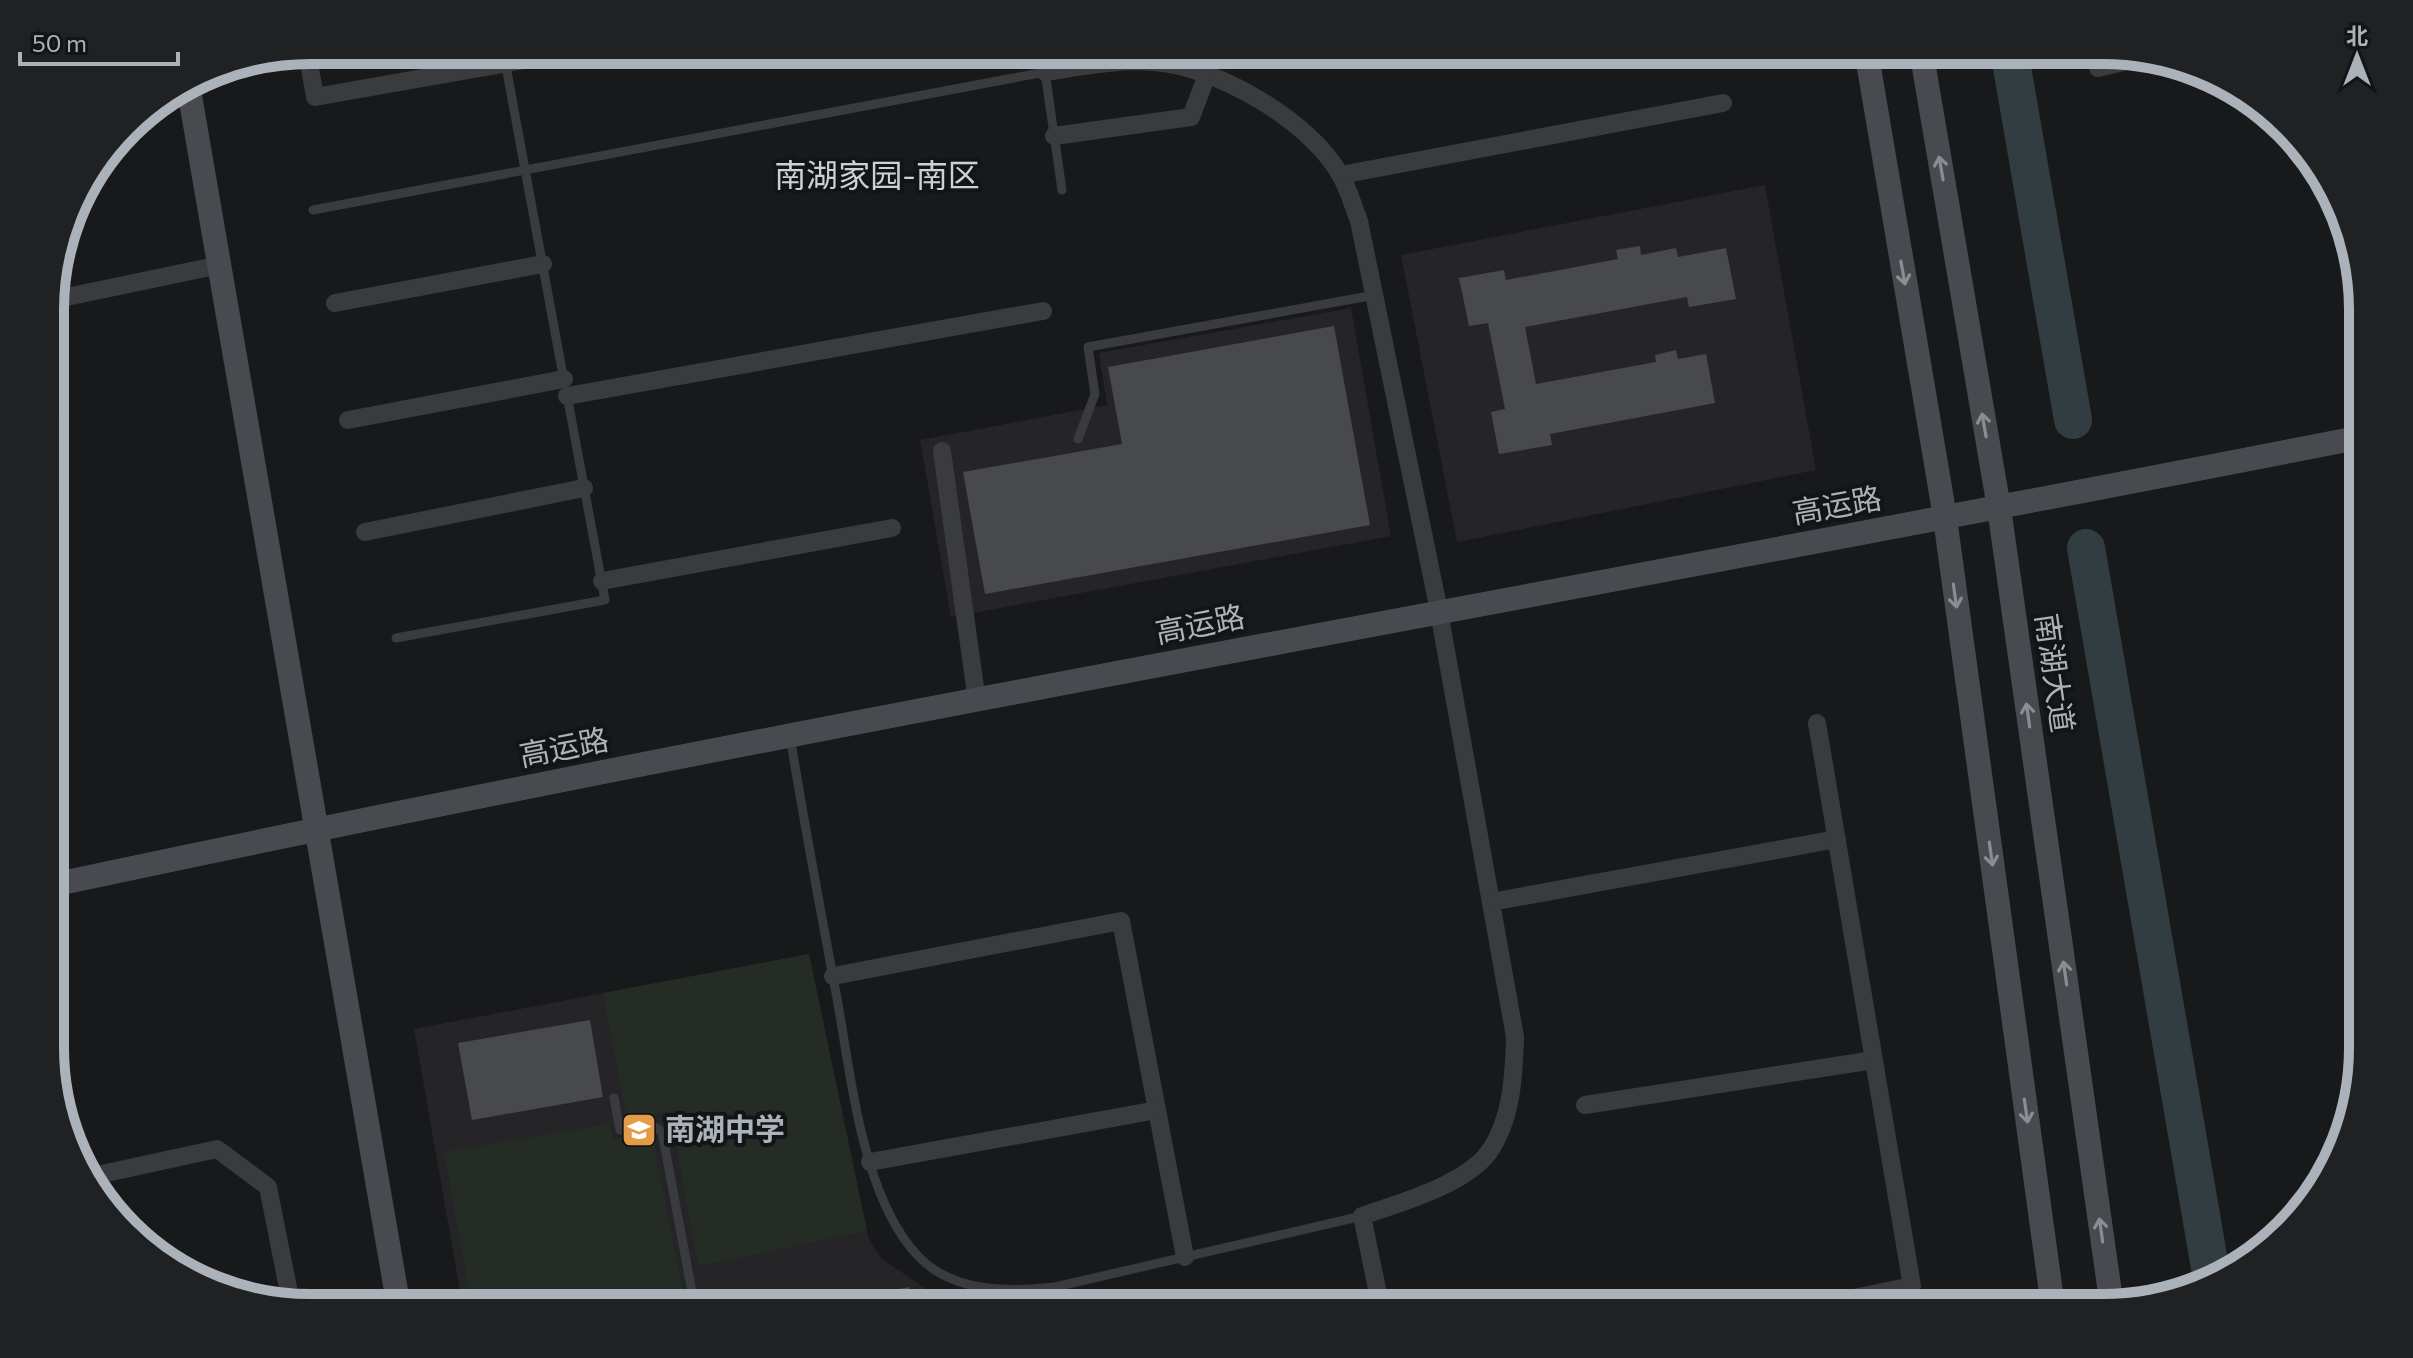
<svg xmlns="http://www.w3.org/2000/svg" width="2413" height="1358" font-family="Commissioner,'Noto Sans SC',sans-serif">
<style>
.built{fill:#252527}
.green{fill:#252c25}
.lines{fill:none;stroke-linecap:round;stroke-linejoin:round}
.river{stroke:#323d42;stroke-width:38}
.building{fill:#48494d}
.lane{stroke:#3a3b3f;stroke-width:9}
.street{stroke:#3a3b3f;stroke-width:18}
.secondary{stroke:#484a4f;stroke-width:24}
.oneway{stroke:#898e94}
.labels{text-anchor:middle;stroke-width:8;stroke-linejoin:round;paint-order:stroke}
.street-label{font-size:30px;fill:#acb2b9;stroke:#131415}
.poi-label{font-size:30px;font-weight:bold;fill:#acb2b9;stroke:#131415;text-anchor:start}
.neighbourhood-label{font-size:32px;fill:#cdd0d5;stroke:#131415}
.rim{fill:none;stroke:#acb2b9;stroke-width:10}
</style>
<rect width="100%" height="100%" fill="#18191a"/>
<!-- built -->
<g class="built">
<path d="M1765 185 1816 470 1457 542 1401 255Z"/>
<path d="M1351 308 1391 536 951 617 920 440 1107 405 1099 353Z"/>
<path d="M809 954 869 1240 881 1258 932 1293 987 1308H463L414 1029Z"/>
</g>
<!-- green -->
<g class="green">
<path d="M809 954 867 1231 698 1266 670 1111 634 1118 625 1110 603 993Z"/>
<path d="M609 1124 613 1139 645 1137 654 1144 686 1308H472L444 1152Z"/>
</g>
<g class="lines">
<!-- river -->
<g class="river">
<path d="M2009 50 2073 420"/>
<path d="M2086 548 2212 1279"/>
</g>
</g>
<!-- building -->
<g class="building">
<path d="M1640 246 1641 255 1676 248 1678 257 1726 248 1736 299 1689 307 1687 297 1525 327 1536 384 1656 362 1655 355 1676 350 1678 359 1706 354 1715 403 1550 434 1552 445 1499 454 1491 412 1505 409 1488 323 1469 326 1459 278 1504 270 1506 280 1618 259 1616 250Z"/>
<path d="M1334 326 1370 525 985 594 963 472 1122 444 1108 367Z"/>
<path d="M590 1020 603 1097 472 1120 458 1043Z"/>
<path d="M909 1287 913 1308H847L846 1300Z"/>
</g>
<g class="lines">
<!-- lane -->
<g class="lane">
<path d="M503 50 564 381"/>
<path d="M313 210 1045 72 1062 190"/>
<path d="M1078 439 1095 394 1088 347 1375 295"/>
<path d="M396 638 605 600 567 395"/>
<path d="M790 736C804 822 820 908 836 993 851 1072 861 1196 918 1256 953 1293 1009 1292 1055 1287L1362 1216"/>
<path d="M614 1098 620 1130 651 1124 662 1132 695 1308"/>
</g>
<!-- street -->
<g class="street">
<path d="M1041 50 1045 72C1080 67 1117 59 1154 62 1216 66 1311 121 1341 176 1349 190 1353 206 1359 221L1438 606 1515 1037C1514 1074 1512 1119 1489 1152 1465 1185 1399 1203 1362 1216L1381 1308"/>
<path d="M307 51 315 97 581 50"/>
<path d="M2098 68 2136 59"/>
<path d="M1054 136 1191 117 1207 75"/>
<path d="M1341 175 1723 103"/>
<path d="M52 300 220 265"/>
<path d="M335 303 543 264"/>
<path d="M567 396 1043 311"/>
<path d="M348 420 564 379"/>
<path d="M942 451 976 694"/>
<path d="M365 532 584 488"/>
<path d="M602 581 892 528"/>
<path d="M1491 902 1837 839"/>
<path d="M833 976 1121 921 1185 1257"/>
<path d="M1585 1105 1874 1060"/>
<path d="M870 1162 1157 1110"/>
<path d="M88 1177 217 1149 268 1187 291 1303"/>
<path d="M1805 1308 1912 1286 1817 723"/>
</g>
<!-- secondary -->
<g class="secondary">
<path d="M1866 50 1944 511 2053 1307"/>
<path d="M1921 50 1999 508 2112 1307"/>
<path d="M188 84 399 1308"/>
<path d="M52 885C819 721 1593 588 2362 437"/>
</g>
</g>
<!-- one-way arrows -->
<defs><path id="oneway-shaft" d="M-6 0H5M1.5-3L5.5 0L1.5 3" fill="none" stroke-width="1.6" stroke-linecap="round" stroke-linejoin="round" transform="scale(2)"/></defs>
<g class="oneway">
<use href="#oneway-shaft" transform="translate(1941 168) rotate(-100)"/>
<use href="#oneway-shaft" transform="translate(1903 273) rotate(80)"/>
<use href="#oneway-shaft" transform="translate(1984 425) rotate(-100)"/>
<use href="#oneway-shaft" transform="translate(1955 596) rotate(82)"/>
<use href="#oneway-shaft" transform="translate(2028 715) rotate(-98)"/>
<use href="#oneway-shaft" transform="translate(1991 854) rotate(82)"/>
<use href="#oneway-shaft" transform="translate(2065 973) rotate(-98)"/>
<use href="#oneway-shaft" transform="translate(2026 1111) rotate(82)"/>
<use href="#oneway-shaft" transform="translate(2101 1230) rotate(-98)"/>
</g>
<!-- icons -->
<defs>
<g id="school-square" transform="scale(1.8)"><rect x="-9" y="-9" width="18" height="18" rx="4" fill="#e39b48" stroke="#131415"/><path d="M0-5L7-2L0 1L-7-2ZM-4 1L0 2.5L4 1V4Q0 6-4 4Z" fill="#fff"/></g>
</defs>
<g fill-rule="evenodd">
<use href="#school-square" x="639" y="1130"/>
</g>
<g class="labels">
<!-- street labels -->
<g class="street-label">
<text transform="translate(1837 506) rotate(-10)" y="10">高运路</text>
<text transform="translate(1200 625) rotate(-11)" y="10">高运路</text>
<text transform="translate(2054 673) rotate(82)" y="10">南湖大道</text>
<text transform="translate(564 748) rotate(-11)" y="10">高运路</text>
</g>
<!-- poi labels -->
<g class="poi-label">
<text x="665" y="1140">南湖中学</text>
</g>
<!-- neighbourhood labels -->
<g class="neighbourhood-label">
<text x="877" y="187">南湖家园-南区</text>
</g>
</g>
<!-- crop -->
<path d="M0 0H2413V1358H0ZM310 64H2103A246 246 0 0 1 2349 310V1048A246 246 0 0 1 2103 1294H310A246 246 0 0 1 64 1048V310A246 246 0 0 1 310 64Z" fill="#1f2122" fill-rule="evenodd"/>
<path class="rim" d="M310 64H2103A246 246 0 0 1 2349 310V1048A246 246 0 0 1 2103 1294H310A246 246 0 0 1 64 1048V310A246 246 0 0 1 310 64Z"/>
<!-- north arrow -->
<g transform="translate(2357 56)" stroke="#131415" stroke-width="6" paint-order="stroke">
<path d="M0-6L14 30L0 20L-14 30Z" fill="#acb2b9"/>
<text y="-12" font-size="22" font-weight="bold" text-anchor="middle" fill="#acb2b9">北</text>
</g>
<!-- scale -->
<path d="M20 52v12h158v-12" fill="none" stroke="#acb2b9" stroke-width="4"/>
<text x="32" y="52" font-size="24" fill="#acb2b9" stroke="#131415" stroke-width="6" paint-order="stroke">50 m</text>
</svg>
